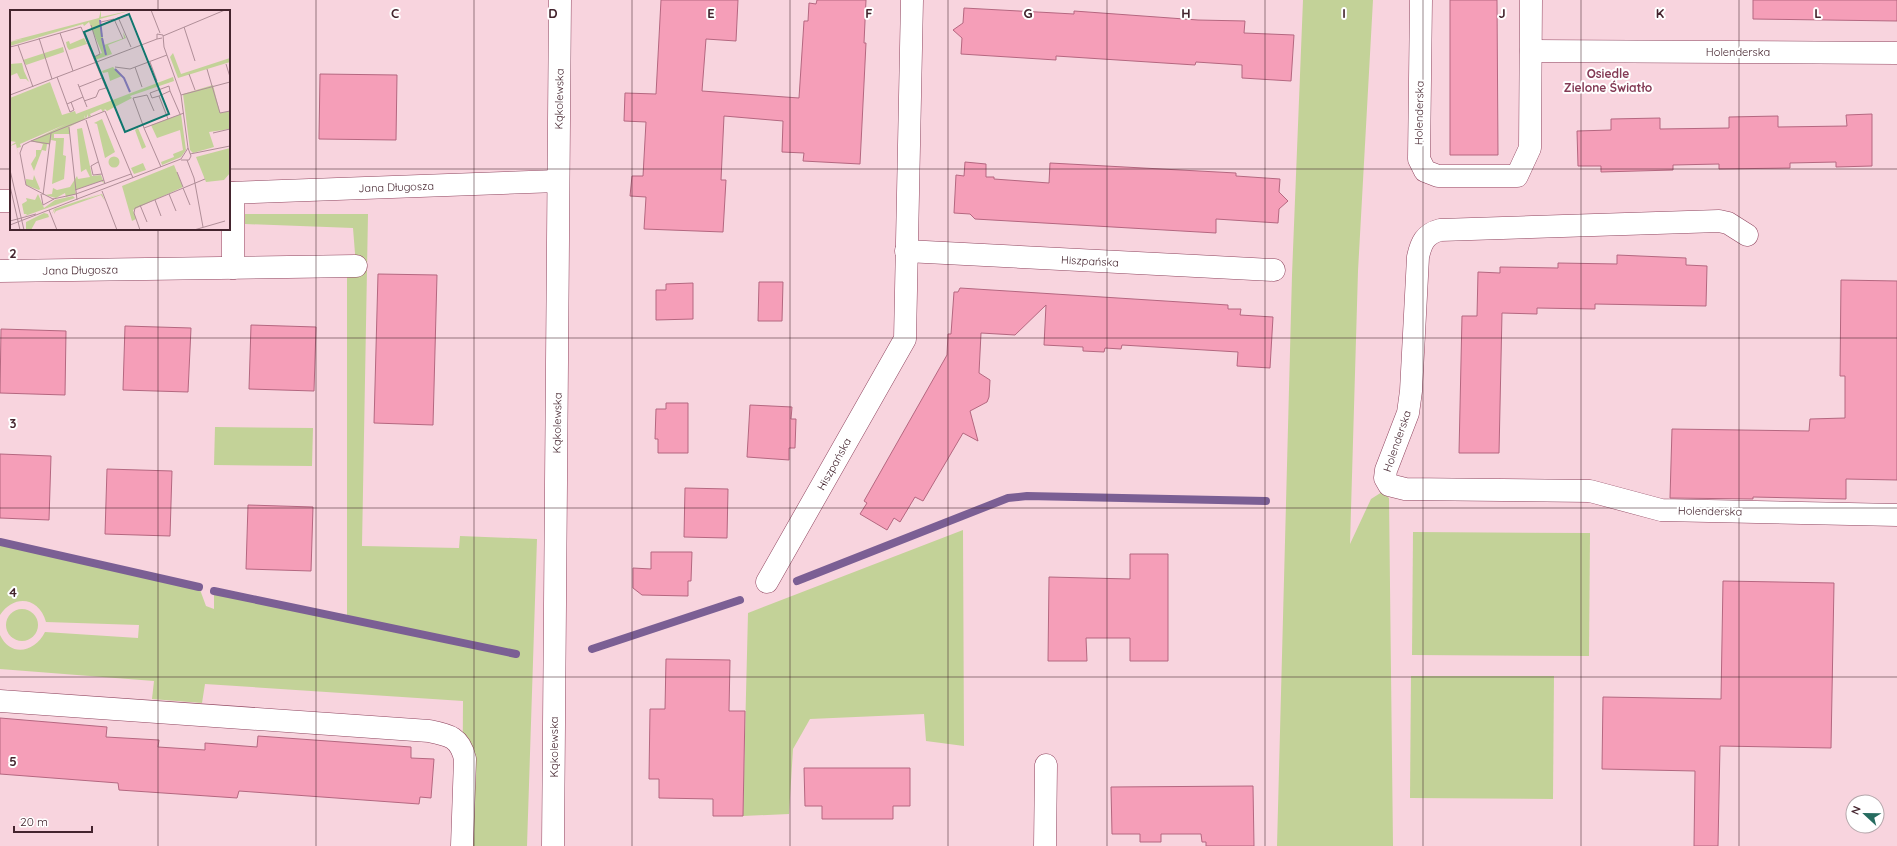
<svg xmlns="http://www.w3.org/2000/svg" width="1897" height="846" font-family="Quicksand,sans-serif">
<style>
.green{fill:#c3d298}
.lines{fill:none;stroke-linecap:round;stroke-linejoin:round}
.stream{stroke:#7b5f94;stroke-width:8}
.building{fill:#f59eb8;stroke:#b56780}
.minor-casing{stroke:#8f455f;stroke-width:23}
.minor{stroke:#fff;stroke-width:22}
.grid{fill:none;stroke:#44242e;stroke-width:1;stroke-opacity:0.55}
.labels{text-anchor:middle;stroke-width:4;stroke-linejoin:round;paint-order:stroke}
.street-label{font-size:11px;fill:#44242e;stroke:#fff}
.neighbourhood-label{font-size:12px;font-weight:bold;fill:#843b55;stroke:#fff}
.inset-river{fill:none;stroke:#9278c0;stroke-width:2}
.inset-road{fill:none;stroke:#b08e98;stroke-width:1}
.view{fill:#0f766e;fill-opacity:0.15;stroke:#0f766e;stroke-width:2}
.inset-edge{fill:none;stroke:#44242e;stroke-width:2}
.grid-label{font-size:13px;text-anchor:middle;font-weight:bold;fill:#44242e;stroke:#fff;stroke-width:4;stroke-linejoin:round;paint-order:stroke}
</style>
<rect width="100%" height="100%" fill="#f8d4de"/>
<!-- green -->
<g class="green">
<path d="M1303 0H1373L1358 271 1350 544 1371 499 1382 492 1389 498 1393 846H1277L1292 275Z"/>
<path d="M245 214H368L362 546 459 548 460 536 537 539 527 846H462L463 701 205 684 202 703 152 699 154 681 0 669V635C11 658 35 652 45 632L138 638 139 625 46 622C39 597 14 594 0 615V542L199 587 206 606 214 609V591L347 618V266H356L353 228 245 224Z"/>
<path d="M215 427 313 428 312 466 214 465Z"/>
<path d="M963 530 964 746 926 741 924 714 810 719 793 749 789 814 743 816 748 613Z"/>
<path d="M1413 532 1590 533 1589 656 1412 655Z"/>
<circle cx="22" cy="625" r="16"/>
<path d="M1411 676H1554L1553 799 1410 798Z"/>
</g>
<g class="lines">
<!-- stream -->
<g class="stream">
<path d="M0 542 199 587"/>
<path d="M797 581 1008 498 1027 496 1266 501"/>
<path d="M214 591 516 654"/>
<path d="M592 649 740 600"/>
</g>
</g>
<!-- building -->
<g class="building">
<path d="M661 0H738L736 41 706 39 702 91 799 98 804 21H808L809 3 816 4 817 0H866L864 43H866L860 164 803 161 804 153 782 152 783 121 724 116 721 180H726L723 232 644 229 646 197 630 196 632 176H643L646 122 624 121 625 93 656 94Z"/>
<path d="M1450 0H1497L1498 155H1450Z"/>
<path d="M1753 0H1897V21L1753 19Z"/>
<path d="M964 8 1074 14V11L1198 20 1245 21 1244 33 1294 35 1291 81 1242 78V65L1196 62 1195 65 1056 56V60L961 54 962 38 953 30 963 23Z"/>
<path d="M320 74 397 75 396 140 319 139Z"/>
<path d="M1872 114V166L1836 167V162L1790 163V168L1719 169V164L1673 165V170L1601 172V166H1578L1577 131 1611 130V119L1660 118V129L1729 128V117L1778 116V127L1847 126 1846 115Z"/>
<path d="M965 162 986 164V177H994V179L1049 183 1050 163 1236 173V176L1280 179 1279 192 1288 201 1279 209 1278 223 1216 219V233L975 219 970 214 954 213 956 175 964 176Z"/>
<path d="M1617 255 1686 258V265L1707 266 1706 306 1595 304V309L1537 308V314L1502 313 1499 453H1459L1462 316H1477L1478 272 1500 273V267L1558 268V263L1617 264Z"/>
<path d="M378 274 437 275 433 425 374 423Z"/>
<path d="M1841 280 1897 281V480L1846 479V499L1753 497V499L1670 498 1672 429 1809 431 1810 419 1845 418V376H1840Z"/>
<path d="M759 282H783L782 321H758Z"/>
<path d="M693 283V319L656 320V290H666V284Z"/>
<path d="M960 288 1228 305V309H1241L1240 315 1273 317 1270 368 1237 366 1238 352 1122 345 1121 349 1105 348 1104 352 1083 351V347L1044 345 1046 305 1015 335 981 333 979 373 990 380 989 397 987 402 970 411 978 441 963 433 923 501 915 497 900 522 894 518 887 530 860 514 867 503 864 501 947 355 948 334H951L954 292H958Z"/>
<path d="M251 325 316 327 314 391 249 389Z"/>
<path d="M125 326 191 328 188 392 123 390Z"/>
<path d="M1 329 66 331 65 395 0 393Z"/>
<path d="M666 403H688V453H658V439H655L656 409H666Z"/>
<path d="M750 405 792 407 791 419H796L795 448H789V460L747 457Z"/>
<path d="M0 454 51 456 49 520 0 518Z"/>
<path d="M107 469 172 471 170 536 105 534Z"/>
<path d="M685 488 728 489 727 538 684 537Z"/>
<path d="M248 505 313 507 311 571 246 569Z"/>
<path d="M651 552H692L691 581H688V596L642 595 633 588V568L651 569Z"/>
<path d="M1130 554H1168V661H1130V638H1086L1087 661H1048L1049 577 1130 579Z"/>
<path d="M1723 581 1834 583 1831 748 1720 746 1718 846H1694L1695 771 1602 769 1603 697 1721 699Z"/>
<path d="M666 659 730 660 729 711H745L743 816H713V799L659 798V779H649L650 709H665Z"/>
<path d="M0 718 107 727 106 737 159 740 158 747 205 750V743L257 747 258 736 411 747V758L434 759 431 798 420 797 419 804 239 791 237 798 119 790 118 783 0 774Z"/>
<path d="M804 768H910V806H893V819H822V806H805Z"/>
<path d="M1253 786 1254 846H1206V842H1202L1201 834H1161V842H1140V834H1112L1111 787Z"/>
</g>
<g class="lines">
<!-- minor casing -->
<g class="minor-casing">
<g id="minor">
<path d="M1421 0 1419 159 1425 171 1438 176H1517L1530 148 1531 0"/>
<path d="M1531 51 1897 53"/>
<path d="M229 193 558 181"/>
<path d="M233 193V268"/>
<path d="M0 201H11"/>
<path d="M1747 235 1728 223 1719 221 1440 230C1425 234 1421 243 1418 257L1411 391 1408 413 1386 470 1385 478 1389 485 1405 489 1590 491 1661 510 1897 515"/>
<path d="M906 251 1274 270"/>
<path d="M0 271 356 266"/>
<path d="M767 582 905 339 912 0"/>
<path d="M0 701 429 731C449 735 460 737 465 759L462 846"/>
<path d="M553 846 560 0"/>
<path d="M1045 846 1046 765"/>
</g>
</g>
<!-- minor -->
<use href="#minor" class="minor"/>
</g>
<!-- grid -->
<path class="grid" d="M158 0V11M316 0V846M474 0V846M632 0V846M790 0V846M948 0V846M1107 0V846M1265 0V846M1423 0V846M1581 0V846M1739 0V846M0 169H11M229 169H1897M158 229V846M0 338H1897M0 508H1897M0 677H1897"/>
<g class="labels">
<!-- street labels -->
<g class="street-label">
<text x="1738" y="56">Holenderska</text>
<text transform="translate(559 99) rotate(-89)" y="4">Kąkolewska</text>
<text transform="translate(1419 113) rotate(-89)" y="4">Holenderska</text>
<text transform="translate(396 187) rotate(-2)" y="4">Jana Długosza</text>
<text transform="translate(1090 261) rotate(3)" y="4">Hiszpańska</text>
<text transform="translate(80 270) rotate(-1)" y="4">Jana Długosza</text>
<text transform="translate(557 423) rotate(-89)" y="4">Kąkolewska</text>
<text transform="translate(1397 441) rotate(-71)" y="4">Holenderska</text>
<text transform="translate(834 464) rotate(-61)" y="4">Hiszpańska</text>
<text transform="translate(1710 511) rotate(1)" y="4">Holenderska</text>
<text transform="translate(554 747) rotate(-90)" y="4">Kąkolewska</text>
</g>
<!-- neighbourhood labels -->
<g class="neighbourhood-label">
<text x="1608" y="78">Osiedle<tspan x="1608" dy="14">Zielone Światło</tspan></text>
</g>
</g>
<!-- overview -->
<g transform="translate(10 10)">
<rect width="220" height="220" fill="#f8d4de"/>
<path d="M91 0V7L123 0 90 9 94 35 114 28 113 22 116 28 98 35 102 44 85 50 84 47 92 43 79 12 74 16 73 14 0 36V32L12 29 1 31 89 8ZM74 28 77 34 59 40 57 37 56 32 59 31 60 34ZM53 37 54 42 16 55 13 50ZM163 43 171 64 220 48V52L168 68 160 47ZM12 53 14 61 19 72 16 69H10L7 63 0 66V54ZM103 57 112 66 100 71 98 62 93 63 92 61ZM163 67 164 71 120 86 122 88 97 101 95 99 93 102 91 99 80 104 81 106 78 107V104L76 109 74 105 75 109 59 117 60 124H44V128H54L53 145 56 146 54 169 42 174 46 131 41 130 42 124 40 134H37L36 141 32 140 24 161 21 154 26 146V140H31L33 134 21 131 56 114 10 134 11 137 7 138 8 145 6 134 0 136 6 132 0 131V88L40 72 52 105 65 101 66 104ZM203 75 210 103 220 101V119L199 122 204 137 183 143 180 140 173 84ZM171 104 176 140 171 147 152 155 151 152 164 147 163 144 173 140 170 120 147 128 141 115ZM92 109 105 142 95 148 87 114 84 113ZM72 118 82 166 91 165 94 173 91 171 65 180 66 184 56 187 55 183 46 188 35 185 42 184 43 178 47 180 60 177 67 166 68 169 80 167 76 159 71 162 67 119ZM128 118 136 137 132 139 125 120ZM220 138V163L214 170 196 172 186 147ZM98.5 152a5.5 5.5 0 1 1 11 0a5.5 5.5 0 1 1-11 0ZM133 153 136 160 124 164 121 158ZM164 155 173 177 123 200 126 209 122 211 112 176ZM24 165 30 179 29 180 16 175V169L23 170ZM28 184 34 198 45 190 63 186 65 188 15 206 17 204H14L12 194 17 191 16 188 25 190ZM89 184 73 190 92 184 95 191 91 185 46 201 44 204 45 199 42 204 44 199ZM34 203 38 204 39 207 26 211 21 220H16V212Z" fill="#c3d298"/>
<path class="inset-river" d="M90 10 92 27M92 28 96 45M105 59 114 68 120 82"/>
<path class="inset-road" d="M141 0 150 23M108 7 121 37M91 12 104 9 113 29M81 15 90 44 84 47M174 17 185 51M50 23 63 61M153 26 215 0M29 28 42 69M152 28 147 29V24L153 25 154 37 171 85 178 138 181 146 179 150H171M8 35 71 17 96 78 89 80 86 87 74 91M0 37 8 35 23 77M140 52 147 71M216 54 220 67M105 57 120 59 157 45M125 57 132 77M197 59 210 103 220 101M179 64 185 80M47 67 57 94 73 87 77 97M68 74 73 87M69 77 92 68M160 81 170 104M0 85 147 29M171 85 220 72M149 86 142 88 140 83 159 76 160 81 149 86 158 109M57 94 60 102 64 100 61 92M144 101 137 85 123 88 134 118 174 103M76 110 95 174M59 117 67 190M134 118 151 157M203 123 220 119M21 131 40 134M180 144 220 136M177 150 184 168 193 217M88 152 81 156 83 165 92 164M0 160 14 220M167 162 173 177M121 164 66 184 43 189 16 175 10 143 13 135 21 131 95 101 123 168M0 176 10 220M173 178 180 195M65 180 94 170M92 181 107 220M31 184 33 195 44 189M159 184 166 201M33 185 41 123M145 190 151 206M130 195 137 212M39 200 47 220M0 211 26 204M0 215 171 149 178 138M130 220 124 203 125 198 195 169M184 220 215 211"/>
<path class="view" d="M119 4 159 104 115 122 74 22Z"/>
<rect width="220" height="220" class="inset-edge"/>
</g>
<g class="grid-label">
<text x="395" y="18">C</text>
<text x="553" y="18">D</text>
<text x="711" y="18">E</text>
<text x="869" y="18">F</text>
<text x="1028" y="18">G</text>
<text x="1186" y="18">H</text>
<text x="1344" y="18">I</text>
<text x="1502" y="18">J</text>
<text x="1660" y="18">K</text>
<text x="1818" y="18">L</text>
<text x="13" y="258">2</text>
<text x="13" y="428">3</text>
<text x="13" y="597">4</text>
<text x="13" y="766">5</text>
</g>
<!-- north arrow -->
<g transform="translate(1865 814) rotate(292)"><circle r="19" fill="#ffffff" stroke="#b4a7ab"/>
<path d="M0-3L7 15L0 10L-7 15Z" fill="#266c60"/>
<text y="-6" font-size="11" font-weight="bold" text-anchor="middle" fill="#44242e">N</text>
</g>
<!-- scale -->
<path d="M14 826v6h78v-6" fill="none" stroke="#44242e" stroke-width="2"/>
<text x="20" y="826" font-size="12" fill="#44242e" stroke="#ffffff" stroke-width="3" paint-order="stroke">20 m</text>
</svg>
